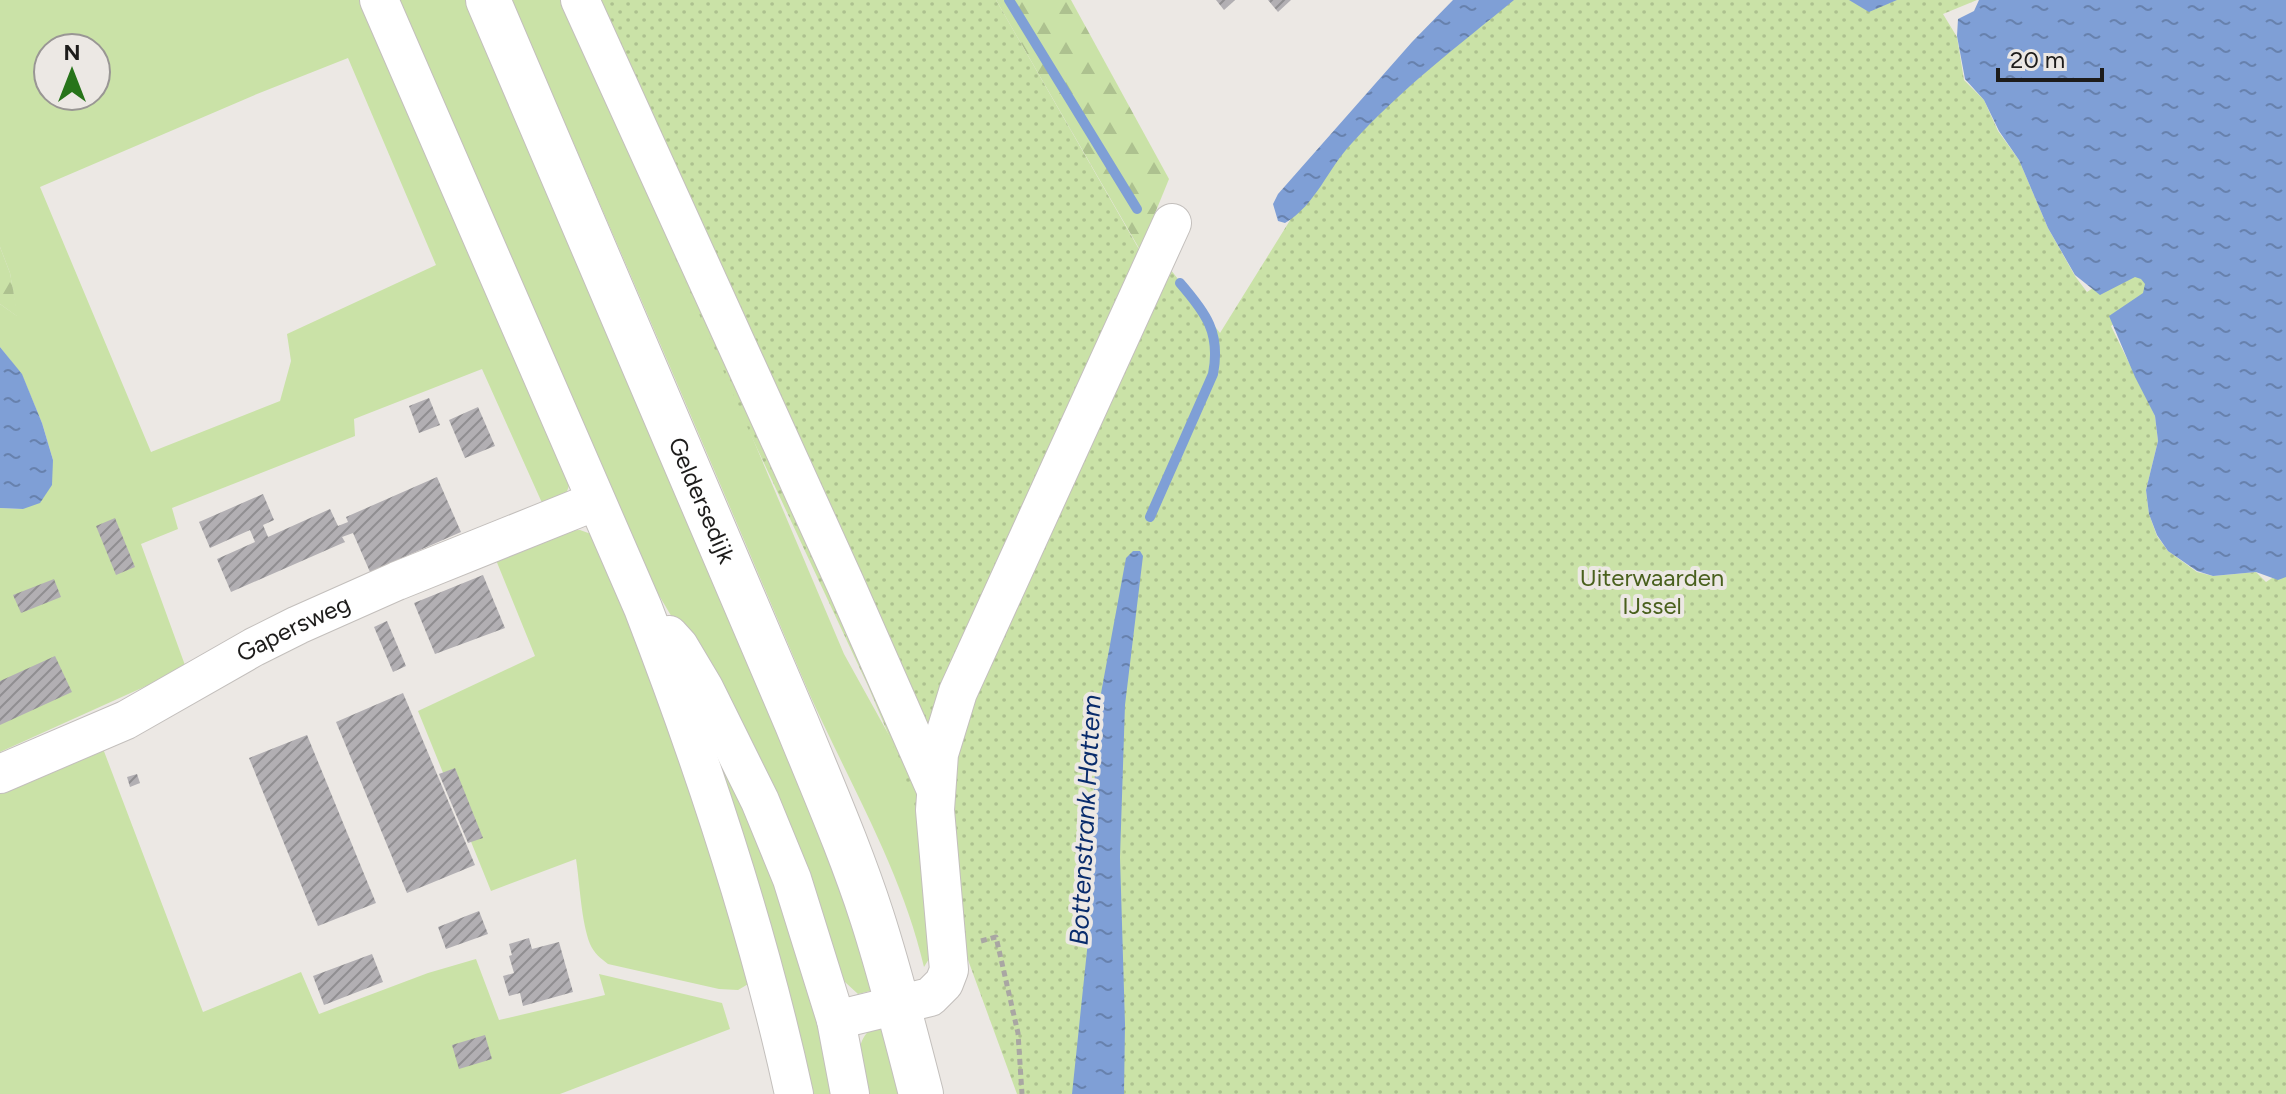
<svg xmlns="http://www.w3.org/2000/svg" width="2286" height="1094" font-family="Figtree,sans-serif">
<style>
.green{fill:#cae2a7;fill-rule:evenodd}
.forest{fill:url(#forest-firs)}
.park{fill:url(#park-dots)}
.water{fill:url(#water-ripples)}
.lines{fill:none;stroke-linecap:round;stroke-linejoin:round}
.stream{stroke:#7f9fd6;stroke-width:10}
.building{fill:url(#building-hatch)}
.minor-casing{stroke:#c3bfbc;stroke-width:40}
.secondary-casing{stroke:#c3bfbc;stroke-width:46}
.path{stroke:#a9a6a3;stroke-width:5;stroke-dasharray:6 4;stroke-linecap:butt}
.minor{stroke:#fff;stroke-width:38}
.secondary{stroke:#fff;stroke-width:44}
.labels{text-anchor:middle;stroke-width:8;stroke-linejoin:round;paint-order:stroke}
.street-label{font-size:24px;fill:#1d1c1b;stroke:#ece8e4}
.park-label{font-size:24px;fill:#49601d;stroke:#ece8e4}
.water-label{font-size:26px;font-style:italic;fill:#092c6c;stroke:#ece8e4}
</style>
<defs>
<pattern id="forest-firs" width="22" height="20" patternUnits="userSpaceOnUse" patternTransform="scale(2)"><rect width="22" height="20" fill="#cae2a7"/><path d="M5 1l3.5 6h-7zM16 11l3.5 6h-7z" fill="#adc18f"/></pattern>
<pattern id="park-dots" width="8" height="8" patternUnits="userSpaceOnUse" patternTransform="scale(2)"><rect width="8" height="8" fill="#cae2a7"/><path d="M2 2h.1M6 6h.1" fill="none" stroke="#adc18f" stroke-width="1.8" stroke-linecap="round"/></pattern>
<pattern id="water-ripples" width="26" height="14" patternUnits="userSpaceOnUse" patternTransform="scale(2)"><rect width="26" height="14" fill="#7f9fd6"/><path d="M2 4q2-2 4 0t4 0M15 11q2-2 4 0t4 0" fill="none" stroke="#6781ad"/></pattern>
<pattern id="building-hatch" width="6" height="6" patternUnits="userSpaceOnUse" patternTransform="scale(2)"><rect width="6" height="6" fill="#b2afb3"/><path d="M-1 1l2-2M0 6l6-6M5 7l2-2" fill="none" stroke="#908e91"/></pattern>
</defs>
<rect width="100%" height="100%" fill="#ece8e4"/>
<!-- green -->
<g class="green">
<path d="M0 0H361L570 483 566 494 547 514 482 369 354 419 355 436 172 508 178 529 141 544 186 668 0 752V508L23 509 53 460 42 423 22 375 0 347V304L17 316 10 273 0 247ZM48 48H96V96H48ZM348 58 436 265 287 334 291 361 280 401 151 452 40 187 257 94Z"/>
<path d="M394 0H467L767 701 852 917 874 990 858 994 833 971 685 639 654 587Z"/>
<path d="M511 0H567L844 654 916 784 935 949 924 967C900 863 841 770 800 672 705 448 609 223 511 0Z"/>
<path d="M580 530 591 534 675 727 750 983 738 990 719 989 608 964C600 958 594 953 590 944 581 920 580 885 576 859L491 891 418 711 535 656 496 560 561 531Z"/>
<path d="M698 701 771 857 838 1094H812Z"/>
<path d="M102 746 203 1012 301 972 319 1014 428 973 476 959 499 1020 605 995 599 974 722 1003 730 1029 560 1094H0V788Z"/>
<path d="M883 1025 900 1094H861C860 1069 850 1031 883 1025Z"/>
</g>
<!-- forest -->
<g class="forest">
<path d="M996 0H1071L1169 179 1140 250Z"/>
<path d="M0 247 10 273 18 317 0 304Z"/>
</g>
<!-- park -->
<path class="park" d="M565 0H996L1140 251 1167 265 1220 333 1351 122 1490 0H1977L1943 14 1957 37 1964 80 1984 100 1998 131 2019 160 2048 228 2075 276 2087 292 2136 260 2158 294 2111 326 2155 416 2158 441 2146 490 2149 514 2157 536 2168 551 2197 572 2213 576 2256 572 2266 582 2286 569V1094H1017L937 875 897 755 868 686 749 431Z"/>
<!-- water -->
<g class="water">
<path d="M1453 0H1514C1459 45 1400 90 1352 143 1328 168 1316 205 1285 223L1278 221 1273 204 1278 194 1412 42Z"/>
<path d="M1849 0H1897L1869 12Z"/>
<path d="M1979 0H2286V577L2278 580 2256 572 2213 576 2197 571 2168 551 2157 535 2149 514 2146 490 2158 441 2155 416 2135 377 2109 316 2143 293 2145 284 2141 279 2135 277 2100 295 2075 275 2048 228 2019 160 1999 131 1984 100 1965 79 1957 36 1958 19 1974 11Z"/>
<path d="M0 347 22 374 42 423 53 460 52 485 40 503 23 509 0 508Z"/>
<path d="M1133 551H1140L1143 556 1125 705 1120 857 1125 1024 1124 1094H1072L1088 941 1090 857 1099 704 1126 558Z"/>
</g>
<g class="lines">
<!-- stream -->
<g class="stream">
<path d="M1009 0 1137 209"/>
<path d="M1150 517 1213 374C1221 333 1206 313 1180 283"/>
</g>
</g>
<!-- building -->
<g class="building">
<path d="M1216 0H1235L1224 10Z"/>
<path d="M1268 0H1291L1278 12Z"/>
<path d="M429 398 440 425 419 433 409 406Z"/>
<path d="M478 407 495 446 465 458 449 420Z"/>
<path d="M437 477 461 532 370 572 353 533 342 537 345 542 231 592 217 559 255 542 250 530 210 548 199 522 263 494 274 520 263 525 268 537 330 509 338 526 348 522 346 517Z"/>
<path d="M115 518 135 567 116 575 96 526Z"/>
<path d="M483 575 505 628 435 654 414 603Z"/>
<path d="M54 579 61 597 21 613 13 595Z"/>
<path d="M387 621 406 666 393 672 374 627Z"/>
<path d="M55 656 72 692 0 725V681Z"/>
<path d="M403 693 475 865 407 893 336 722Z"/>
<path d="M307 735 376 903 318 926 249 758Z"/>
<path d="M455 768 483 838 468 843 439 774Z"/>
<path d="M137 774 140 783 130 787 127 777Z"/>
<path d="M479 911 488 934 446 949 438 927Z"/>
<path d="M529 938 532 949 559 942 573 992 523 1006 520 993 509 996 503 976 514 973 509 956 512 955 509 944Z"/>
<path d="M372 954 383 982 324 1005 313 976Z"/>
<path d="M485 1035 492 1059 459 1069 452 1045Z"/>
</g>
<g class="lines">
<!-- minor casing -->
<g class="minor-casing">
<g id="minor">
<path d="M379 0 643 608C704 766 758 928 794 1094"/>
<path d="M580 0 845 583 936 790"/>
<path d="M669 635 679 646 704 688 760 801 792 879 836 1020 850 1094"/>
<path id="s1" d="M0 774 126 720 254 647 298 625 397 581 596 501"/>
<path d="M836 1020 930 997 944 983 949 970 935 810 939 754 958 692 1172 223"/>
</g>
</g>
<!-- secondary casing -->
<g class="secondary-casing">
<g id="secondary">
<path id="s2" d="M488 0 797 724C823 788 851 852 872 917 891 976 906 1035 921 1094"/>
</g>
</g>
<!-- path -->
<path class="path" d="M981 941 996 937 1018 1033 1022 1094"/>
<!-- minor -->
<use href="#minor" class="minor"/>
<!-- secondary -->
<use href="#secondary" class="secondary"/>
</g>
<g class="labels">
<!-- street labels -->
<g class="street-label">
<text dy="8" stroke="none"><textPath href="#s2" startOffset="544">Geldersedijk</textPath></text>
<text dy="8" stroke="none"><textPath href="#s1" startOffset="328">Gapersweg</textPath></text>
</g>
<!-- park labels -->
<g class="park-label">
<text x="1652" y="586">Uiterwaarden<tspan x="1652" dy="28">IJssel</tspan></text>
</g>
<!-- water labels -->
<g class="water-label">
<text transform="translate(1085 820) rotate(-87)" y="9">Bottenstrank Hattem</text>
</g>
</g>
<!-- north arrow -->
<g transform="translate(72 72)"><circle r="38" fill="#ece8e4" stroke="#999694" stroke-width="2"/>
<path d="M0-6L14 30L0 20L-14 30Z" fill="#27741a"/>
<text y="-12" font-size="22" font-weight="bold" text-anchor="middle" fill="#1d1c1b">N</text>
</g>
<!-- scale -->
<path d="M1998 68v12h104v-12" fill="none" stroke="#1d1c1b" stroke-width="4"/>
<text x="2010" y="68" font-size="24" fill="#1d1c1b" stroke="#ece8e4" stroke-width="6" paint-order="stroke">20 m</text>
</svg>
